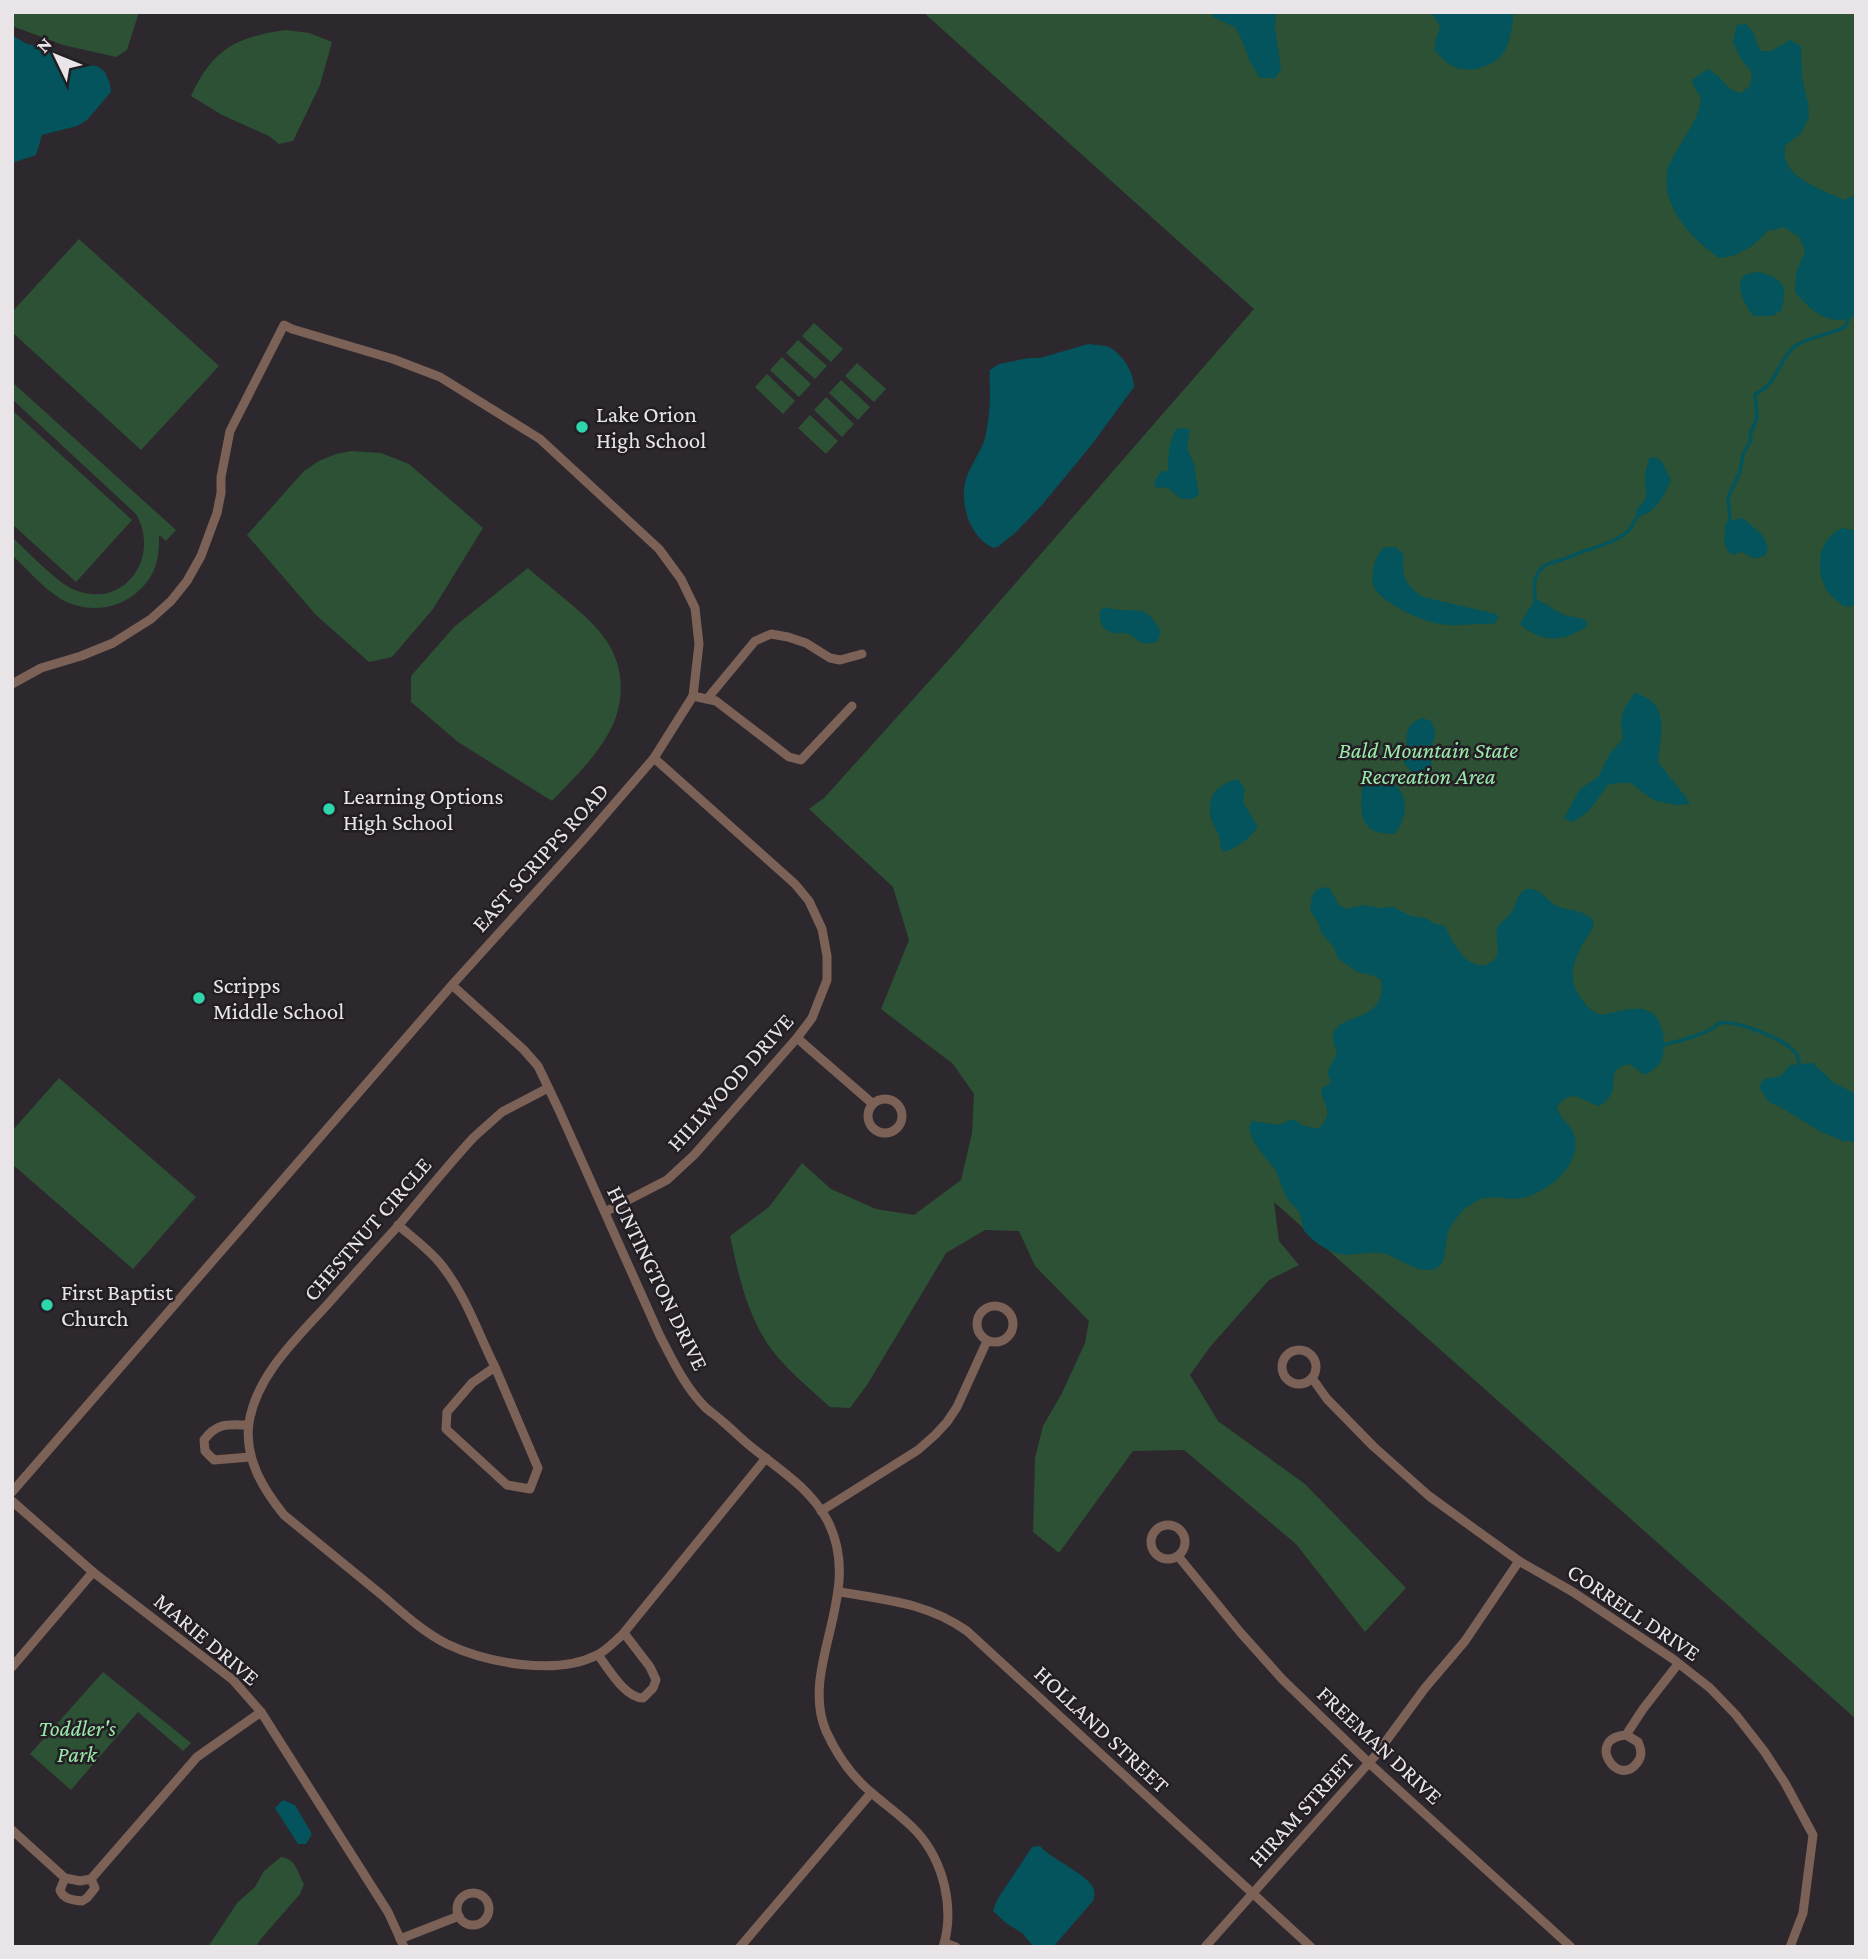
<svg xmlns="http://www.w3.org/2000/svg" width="1868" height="1959" font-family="'Crimson Pro',serif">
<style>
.green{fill:#2c5134}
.water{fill:#03545c}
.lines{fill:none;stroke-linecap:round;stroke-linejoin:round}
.stream{stroke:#03545c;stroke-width:3.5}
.minor{stroke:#7c6157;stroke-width:9}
.poi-dot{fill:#2ed4aa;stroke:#231e23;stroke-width:2.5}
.labels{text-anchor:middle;stroke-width:5;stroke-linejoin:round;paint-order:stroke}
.poi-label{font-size:23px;fill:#e8e4e7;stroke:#231e23;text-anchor:start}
.park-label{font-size:23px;font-style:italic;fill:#9ae8aa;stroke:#231e23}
.street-label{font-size:23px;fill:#e8e4e7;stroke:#231e23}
</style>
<rect width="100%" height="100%" fill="#2d282d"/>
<!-- green -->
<g class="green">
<path d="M13 12H139L127 50 116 57 63 45 12 26Z"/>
<path d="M923 12H1856V1719L1274 1202 1279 1241 1299 1265 1269 1280 1210 1347 1190 1375 1218 1421 1305 1484 1406 1588 1365 1632 1296 1544 1184 1450 1133 1451 1059 1553 1033 1532 1035 1458 1043 1426 1062 1393 1085 1343 1089 1321 1035 1266 1019 1231 985 1230 946 1253 867 1385 850 1408 830 1407C811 1390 791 1373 775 1354 748 1320 739 1277 730 1236L769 1207 802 1163 831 1189 876 1209 914 1215 961 1180 972 1133 974 1094 953 1064 881 1009 909 940 893 887 809 809 824 798 953 655 1254 309Z"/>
<path d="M286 30 309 33 332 42 320 85 293 141 279 144 269 136 222 115 191 96C213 49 236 37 286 30Z"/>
<path d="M79 239 219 366 141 450 12 332V312Z"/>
<path d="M814 323 843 349 831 362 802 336Z"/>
<path d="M798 340 827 366 815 379 786 353Z"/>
<path d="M782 357 811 384 799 397 770 370Z"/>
<path d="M857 363 886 389 874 402 845 376Z"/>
<path d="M767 374 795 401 783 414 755 387Z"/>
<path d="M841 380 870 407 858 420 829 393Z"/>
<path d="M12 382 176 530 166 541 159 535C159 547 159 560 153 572 136 606 94 618 61 599 43 588 27 569 12 555V537C27 551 57 583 75 590 124 610 161 557 136 514L12 399Z"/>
<path d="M826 397 854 424 842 437 814 410Z"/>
<path d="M12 410 132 520 76 582 12 524Z"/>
<path d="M810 415 838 441 826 454 798 428Z"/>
<path d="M351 451 381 453 409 464 483 528 433 609 392 657 369 662 316 615 247 535 304 471 319 461 336 454Z"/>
<path d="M528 568C551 589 585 612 603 636 626 665 626 705 607 736 593 760 571 781 552 801L458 742 411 702V676L454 627Z"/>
<path d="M59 1078 196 1197 133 1269 12 1164V1131Z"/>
<path d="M103 1672 191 1743 183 1751 138 1712 71 1790 30 1754Z"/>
<path d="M281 1857C297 1859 297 1872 304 1884L300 1894 260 1940 256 1947H208L237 1903 255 1887 264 1871Z"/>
</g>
<!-- water -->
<g class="water">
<path d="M1212 12H1276L1275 28 1281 69 1275 78H1260L1250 62 1242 40 1235 27 1213 17Z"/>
<path d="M1431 12H1514C1512 25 1511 39 1505 50 1498 65 1472 73 1457 68 1448 65 1441 57 1435 51V42L1440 26Z"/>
<path d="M1746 24 1753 32 1760 51H1771L1790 40 1801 46 1802 78 1808 103 1809 117 1801 133 1785 146C1785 150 1784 154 1785 158 1790 180 1826 191 1844 200L1856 195V315C1831 329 1811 311 1795 292L1796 274 1805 251 1799 237 1784 227 1768 231 1752 246 1733 256 1719 258C1692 238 1662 209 1667 172 1668 164 1675 154 1679 147 1688 131 1700 116 1701 97L1695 89 1692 80 1707 69C1723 76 1724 89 1740 93L1750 86 1752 73 1740 57 1733 42 1737 25Z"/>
<path d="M12 35 27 44 52 49 80 64 97 66 105 72 110 84 111 92 87 120 77 126 42 135 36 155 12 163Z"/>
<path d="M1759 272C1784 279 1788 286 1781 311L1772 316H1753C1746 306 1731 282 1747 274 1749 273 1758 272 1759 272Z"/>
<path d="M1088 344C1094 345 1100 345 1106 346 1121 351 1134 372 1134 387L1093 443 1042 505 1016 532 999 546 994 548C970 538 959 504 966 479 971 463 983 450 986 434 988 422 990 409 990 397 990 387 989 379 990 370L999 364 1029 358H1040Z"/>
<path d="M1185 428 1190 430 1187 448 1194 464 1199 495 1191 499H1181L1168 488 1155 487V480L1162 471H1168C1168 458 1169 440 1176 429Z"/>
<path d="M1653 457 1661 460 1671 480C1664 496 1655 514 1637 517L1636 511 1646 498 1645 474 1649 459Z"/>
<path d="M1743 518 1762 535 1768 546 1766 555 1755 559 1742 552 1733 555 1727 550 1724 539 1726 522Z"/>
<path d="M1842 528 1853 530 1856 532V605L1845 607C1838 602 1829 596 1825 587 1815 565 1819 539 1842 528Z"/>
<path d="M1385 547H1396L1404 555C1401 576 1405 585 1423 597L1496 614 1499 617 1494 624C1476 623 1458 627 1440 624 1421 621 1383 604 1374 587 1371 580 1373 572 1374 565 1376 558 1379 552 1385 547Z"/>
<path d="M1535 599C1545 602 1551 608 1560 613 1569 618 1579 616 1587 621V626C1563 642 1543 644 1520 624Z"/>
<path d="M1105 607C1135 616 1144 599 1161 632L1157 642C1134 647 1139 636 1125 633 1121 632 1117 634 1113 633 1102 630 1099 621 1100 611Z"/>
<path d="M1635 693C1672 704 1660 733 1658 762L1685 796 1690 804 1676 805 1653 800 1631 783H1619L1608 785C1594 803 1593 812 1571 822L1564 818 1580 789 1598 777 1610 753 1623 739C1619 717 1621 710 1635 693Z"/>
<path d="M1423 718 1432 722C1439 742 1432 735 1431 751 1430 764 1436 770 1421 776L1411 771 1404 763V756L1408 751C1404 736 1407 722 1423 718Z"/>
<path d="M1371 777C1379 778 1387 777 1393 783 1410 795 1407 821 1394 834 1360 834 1360 816 1362 788Z"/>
<path d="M1238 779 1245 789 1243 802 1258 827C1248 840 1239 847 1224 852 1219 845 1221 844 1219 836 1218 831 1213 826 1212 821 1205 798 1216 784 1238 779Z"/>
<path d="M1326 887 1330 889 1339 905 1346 909 1364 905 1378 908 1393 907 1411 916 1425 918 1435 924 1444 925C1452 940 1464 968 1485 965 1491 964 1495 960 1497 955 1500 946 1494 936 1498 927 1501 921 1509 917 1512 911 1517 904 1518 891 1527 889 1538 887 1547 900 1555 905 1569 912 1584 908 1594 922 1592 931 1589 935 1584 942 1573 961 1567 979 1581 998 1587 1007 1592 1012 1602 1015 1615 1013 1632 1006 1646 1010 1664 1015 1668 1048 1660 1063 1657 1067 1651 1071 1648 1074H1643L1630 1064 1622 1066 1615 1071C1610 1089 1619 1091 1600 1106 1582 1103 1574 1085 1557 1107 1560 1121 1572 1124 1575 1138 1580 1166 1548 1192 1523 1198 1507 1201 1491 1193 1476 1201 1466 1206 1455 1218 1450 1228 1444 1238 1448 1262 1438 1267 1423 1277 1402 1260 1388 1255 1372 1248 1354 1258 1336 1253 1324 1249 1313 1241 1305 1232 1301 1226 1303 1219 1299 1212 1296 1207 1292 1205 1289 1201 1281 1191 1281 1176 1273 1167 1262 1153 1252 1144 1249 1127L1252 1121 1278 1125 1293 1119 1302 1125 1318 1129C1336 1111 1323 1107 1321 1089L1329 1084 1331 1082 1327 1073 1337 1053C1336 1048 1333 1042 1333 1037 1334 1011 1388 1026 1381 980L1375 976 1357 972 1338 958 1334 948 1321 932 1318 922 1310 911 1312 897 1316 890Z"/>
<path d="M1813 1063 1834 1083 1856 1094V1142L1843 1141 1821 1132 1782 1108 1769 1102 1759 1087 1764 1079 1781 1076 1790 1065Z"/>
<path d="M283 1800 295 1805 312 1834 306 1844H298L275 1808Z"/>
<path d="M1040 1846C1051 1859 1091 1876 1094 1890 1095 1894 1094 1897 1093 1901L1053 1947H1034L1022 1933 1006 1923 993 1911 997 1900 1032 1847Z"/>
</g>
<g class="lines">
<!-- stream -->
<g class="stream">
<path d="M1730 521 1728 497 1740 472 1743 455 1751 440 1750 435 1757 417 1755 394C1777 385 1778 361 1794 347 1808 336 1832 335 1846 326L1848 319"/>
<path d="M1535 599C1535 592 1533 584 1536 577 1542 561 1555 563 1567 558 1585 549 1613 545 1628 531 1632 528 1634 521 1637 517"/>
<path d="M1663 1045C1676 1042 1711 1033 1719 1023 1735 1019 1784 1039 1795 1052 1799 1056 1798 1061 1800 1067"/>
</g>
<!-- minor -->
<g class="minor">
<path d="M12 684 41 668 81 656 113 643 151 619 171 601 187 581 201 556 217 513 221 493V477L230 431 284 325 292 329 393 359 440 377 540 439 659 549 681 579 695 608 699 644 693 696 654 758 584 839 452 985 12 1492"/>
<path d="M693 696 716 701 789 757 801 760 852 706"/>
<path d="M707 699 755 641 771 634 788 637 806 643 830 658 840 660 862 654"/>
<path d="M452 985 523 1049 538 1066 559 1110 660 1336C673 1361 685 1387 705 1407 710 1412 717 1416 722 1421 733 1430 742 1440 754 1449 780 1470 809 1488 826 1518 867 1591 798 1665 826 1731 837 1755 852 1777 873 1794 888 1807 904 1818 917 1832 944 1862 955 1909 943 1947"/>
<path d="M797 1038 873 1104"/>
<path d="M548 1088 502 1112 474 1137C448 1165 423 1196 398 1226 374 1252 350 1279 327 1305 296 1339 256 1376 249 1423 244 1458 263 1489 284 1515 317 1542 350 1569 383 1596 403 1613 423 1632 447 1644 487 1663 556 1676 597 1655 606 1651 614 1642 622 1635L766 1458"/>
<circle cx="885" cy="1116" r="17"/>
<path d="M605 1212 667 1180 694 1155 797 1038 812 1018 827 980V956L822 929 809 901 795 884 654 758"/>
<path d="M398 1225C412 1237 427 1248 439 1262 465 1293 477 1331 495 1367L472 1383 447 1412 446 1429 507 1485 530 1489 538 1468 495 1367"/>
<circle cx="995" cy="1324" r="18"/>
<circle cx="1299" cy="1367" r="17"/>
<path d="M1312 1378 1327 1399 1373 1446 1429 1496 1519 1561 1573 1592 1673 1659 1710 1688 1736 1715 1764 1751 1785 1783 1813 1835 1803 1913 1790 1947"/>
<path d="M248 1425C228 1425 217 1422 204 1440L205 1451 214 1460 250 1457"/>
<path d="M12 1501 93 1572 233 1680 261 1712 388 1912 404 1947"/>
<path d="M821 1511 918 1450 935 1435 947 1422 957 1407 987 1341"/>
<circle cx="1168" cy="1542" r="17"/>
<path d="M1178 1556 1240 1632 1282 1679 1369 1763 1571 1947"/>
<path d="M840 1592C887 1600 927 1603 967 1631L1311 1947"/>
<path d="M598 1655C609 1669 625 1698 643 1698L653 1688 656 1680 650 1667 624 1633"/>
<path d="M12 1667 93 1572"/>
<path d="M1626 1735 1638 1742C1641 1749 1643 1756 1637 1763 1617 1789 1585 1738 1626 1735L1643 1709 1678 1664"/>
<path d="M12 1830 65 1878 80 1881 91 1879 197 1757 261 1712"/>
<path d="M65 1878 60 1890C63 1899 73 1900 82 1901L87 1898 95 1888 91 1879"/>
<circle cx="473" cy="1909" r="16"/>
<path d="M400 1939 459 1916"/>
<path d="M945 1943 956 1947"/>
<path d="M740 1947 871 1793"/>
<path d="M1205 1947 1375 1756 1425 1688 1465 1641 1519 1561"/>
</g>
</g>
<!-- markers -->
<g class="poi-dot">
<circle cx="582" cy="427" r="7"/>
<circle cx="329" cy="809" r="7"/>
<circle cx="199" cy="998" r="7"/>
<circle cx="47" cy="1305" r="7"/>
</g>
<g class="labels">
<!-- poi labels -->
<g class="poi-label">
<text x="596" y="422">Lake Orion<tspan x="596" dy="26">High School</tspan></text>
<text x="343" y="804">Learning Options<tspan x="343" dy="26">High School</tspan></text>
<text x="213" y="993">Scripps<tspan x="213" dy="26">Middle School</tspan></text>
<text x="61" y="1300">First Baptist<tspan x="61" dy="26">Church</tspan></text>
</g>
<!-- park labels -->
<g class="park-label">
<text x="1428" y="758">Bald Mountain State<tspan x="1428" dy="26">Recreation Area</tspan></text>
<text x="77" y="1736">Toddler's<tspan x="77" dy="26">Park</tspan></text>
</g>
<!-- street labels -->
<g class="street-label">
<text transform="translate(540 857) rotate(-48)" y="8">EAST SCRIPPS ROAD</text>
<text transform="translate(730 1082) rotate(-48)" y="8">HILLWOOD DRIVE</text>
<text transform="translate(367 1229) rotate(-49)" y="8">CHESTNUT CIRCLE</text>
<text transform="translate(658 1278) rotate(64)" y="8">HUNTINGTON DRIVE</text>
<text transform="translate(1634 1612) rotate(34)" y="8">CORRELL DRIVE</text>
<text transform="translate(207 1639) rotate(40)" y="8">MARIE DRIVE</text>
<text transform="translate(1102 1729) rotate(43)" y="8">HOLLAND STREET</text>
<text transform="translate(1380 1745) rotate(43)" y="8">FREEMAN DRIVE</text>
<text transform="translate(1301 1810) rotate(-48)" y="8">HIRAM STREET</text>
</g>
</g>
<!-- border -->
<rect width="1868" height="1959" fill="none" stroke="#e8e4e7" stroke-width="28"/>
<!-- north arrow -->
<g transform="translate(56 56) rotate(313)" stroke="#231e23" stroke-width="5" paint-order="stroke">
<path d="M0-5L12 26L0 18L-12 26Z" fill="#e8e4e7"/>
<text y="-10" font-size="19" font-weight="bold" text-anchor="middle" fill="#e8e4e7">N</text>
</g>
</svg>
